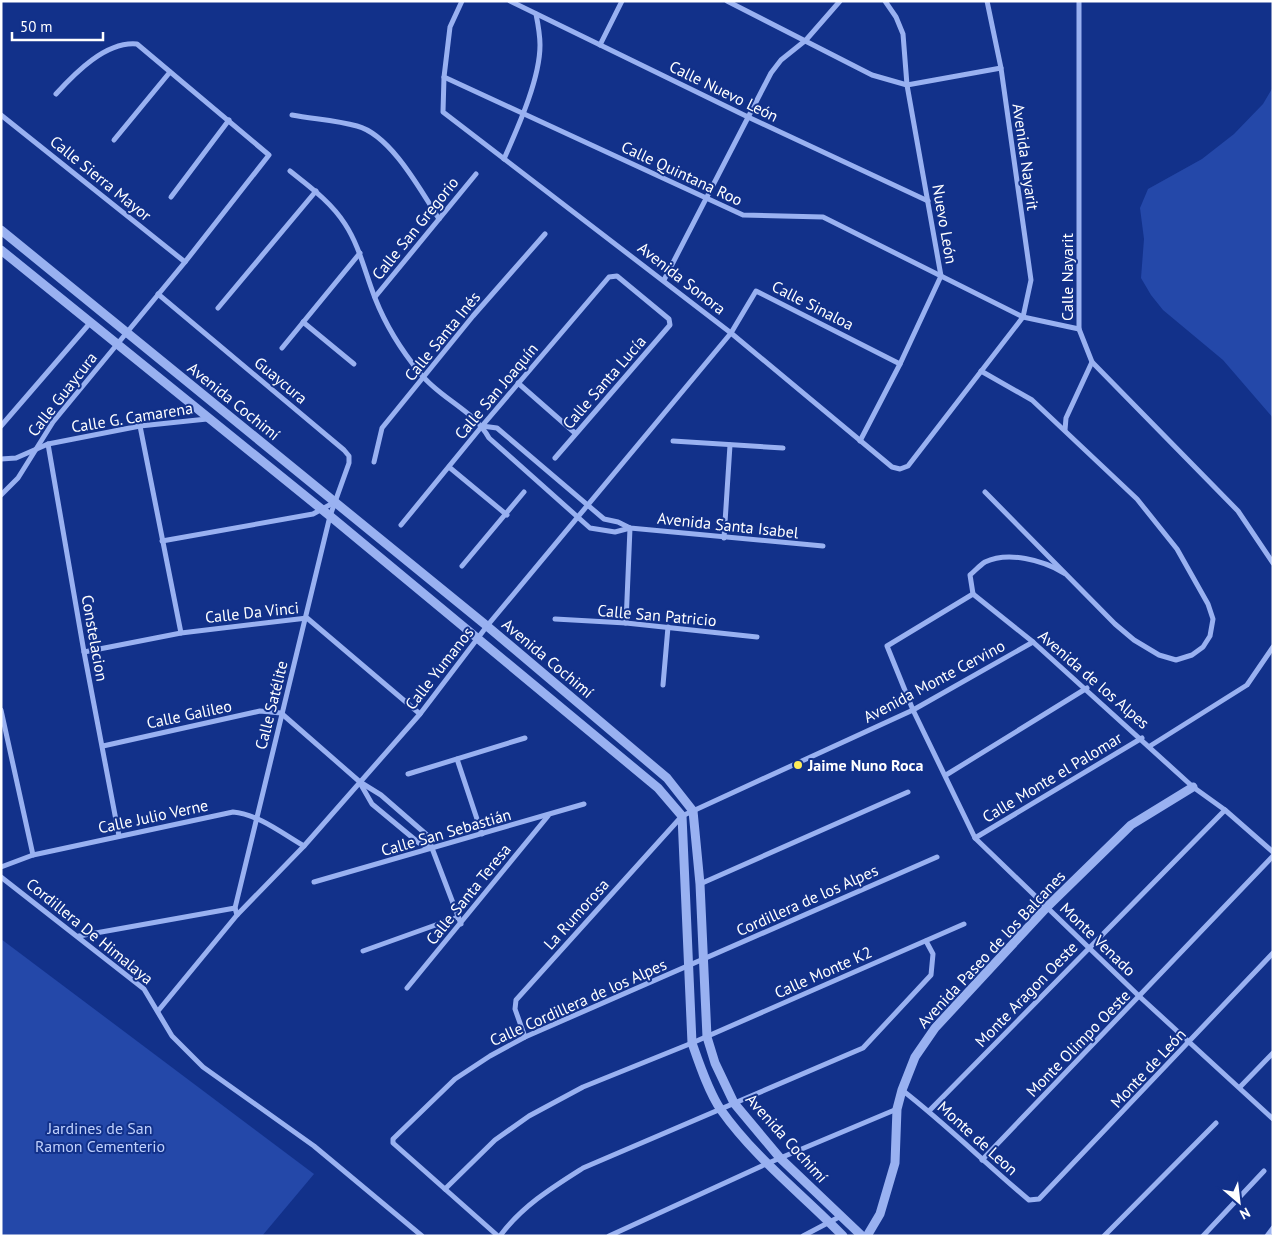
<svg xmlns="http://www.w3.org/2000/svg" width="1274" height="1237" font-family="'PT Sans',sans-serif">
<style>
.green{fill:#2448a9}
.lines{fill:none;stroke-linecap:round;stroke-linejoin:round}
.minor{stroke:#99b1f1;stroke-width:5}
.tertiary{stroke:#99b1f1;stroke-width:9}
.poi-dot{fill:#ffed58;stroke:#12318a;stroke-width:2}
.labels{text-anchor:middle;stroke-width:4;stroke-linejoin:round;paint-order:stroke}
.street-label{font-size:16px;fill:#fff;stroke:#12318a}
.poi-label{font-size:16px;font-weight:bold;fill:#fff;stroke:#12318a;text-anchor:start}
.park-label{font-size:16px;fill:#bfd0fc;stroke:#12318a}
</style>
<rect width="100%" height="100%" fill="#12318a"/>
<!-- green -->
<g class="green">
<path d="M1273 87V418L1223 360 1163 310 1151 295 1141 278 1144 239 1140 208 1148 189 1202 159 1234 134 1263 104Z"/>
<path d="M1 939 314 1174 262 1236H1Z"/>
</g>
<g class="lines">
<!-- minor -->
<g class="minor">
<path d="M462 1 450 27 444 77 443 112 731 333 892 467 900 469 908 466 1023 317 1031 280 1001 68 987 1"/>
<path d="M510 1 748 117 928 201"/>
<path d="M727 1 872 75 907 85 1001 68"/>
<path d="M600 45 622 1"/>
<path d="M444 77 743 215 823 217 1023 317 1079 329"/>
<path d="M1 115 185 262"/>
<path d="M292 115C313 119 336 120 357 126 391 135 421 191 439 219"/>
<path d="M114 140 170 72"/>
<path d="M504 159C518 127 540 79 540 45 540 35 538 24 536 14"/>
<path d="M290 171C310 187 331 202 345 224 360 247 365 273 375 298 386 326 401 350 420 373 439 398 474 410 489 438L590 528 615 532 630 528"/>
<path d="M171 197 229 120"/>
<path d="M664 280 771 73 781 60 806 40 840 1"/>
<path d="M158 294 344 450 349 456V463L330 516 235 908 237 915"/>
<path d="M375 297 476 174"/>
<path d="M218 308 316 191"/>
<path d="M303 322 354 364"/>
<path d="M282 348 360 253"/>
<path d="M1092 362 1238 511 1273 563"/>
<path d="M981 371 1032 400 1137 499 1177 549 1208 604 1213 619 1210 636 1203 647 1192 655 1176 660 1159 655 1134 640 1115 624 985 492"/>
<path d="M518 383 575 433"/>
<path d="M1 426 90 323"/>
<path d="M140 426 181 633"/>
<path d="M482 426 497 428 604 519 618 522 630 528 823 546"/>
<path d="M1065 430 1066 418 1092 362 1079 329V1"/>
<path d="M673 441 783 448"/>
<path d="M860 441 900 364 941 276 907 85 903 34 896 17 885 1"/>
<path d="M48 444 84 652 119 836"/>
<path d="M1 459 16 458 48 444 140 426 207 419"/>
<path d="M374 462 382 428 473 316 545 234"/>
<path d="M449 467 507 515"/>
<path d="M1 495 18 478 53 422 185 262 269 155 137 44C106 41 75 73 56 94"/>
<path d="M401 525 482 426 609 277 617 276 669 319 670 325 555 458"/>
<path d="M724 538 730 445"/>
<path d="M162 541 313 514 335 502"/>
<path d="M462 566 524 492"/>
<path d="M973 594 887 646 913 710 975 838 1140 997 1273 1119"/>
<path d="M973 594 1033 642 1193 787 1225 810 1273 852"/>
<path d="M973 594 970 575C975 571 980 565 985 562 1008 551 1043 560 1064 573"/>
<path d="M555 619 626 623 757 637"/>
<path d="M626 623 630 528"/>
<path d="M84 652 181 633 307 618 420 714"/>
<path d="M663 685 668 627"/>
<path d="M1 710 33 855"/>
<path d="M103 746 260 711 281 713 360 782 381 795 427 835 461 924"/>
<path d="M1150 746 1247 685 1273 647"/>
<path d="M457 759 482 834"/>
<path d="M408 774 525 738"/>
<path d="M946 775 1087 688"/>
<path d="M360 783 372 804 419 843 432 849"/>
<path d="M975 838 1142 738"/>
<path d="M1 867 33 855 233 812C258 814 283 834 304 846"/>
<path d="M1 877 144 989 172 1036 203 1067 314 1146 422 1236"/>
<path d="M314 882 584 804"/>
<path d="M700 884 908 792"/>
<path d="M79 936 235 908"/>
<path d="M363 951 458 917"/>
<path d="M407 988 548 816"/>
<path d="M158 1011 237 915 304 846 420 714 487 626 731 333 756 291 900 364"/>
<path d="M525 1037 515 1009 516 1000 682 816 913 710 1033 642"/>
<path d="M1240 1087 1273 1053"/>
<path d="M902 1090C946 1124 986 1164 1029 1200L1039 1199 1273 953"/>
<path d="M929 1111 1225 810"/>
<path d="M982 1160 1273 856"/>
<path d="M445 1189 495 1140 529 1116 583 1087 692 1043 964 924"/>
<path d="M498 1236 393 1143V1139L455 1079 490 1056 525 1037 937 857"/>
<path d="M500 1236C522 1206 553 1187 583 1168L863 1048 931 975 933 954 926 941"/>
<path d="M609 1236 766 1164 897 1109"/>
<path d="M803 1236 841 1216"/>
<path d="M1104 1236 1216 1123"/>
<path d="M1203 1236 1264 1171"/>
<path d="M1267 1236 1273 1228"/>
</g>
<!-- tertiary -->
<g class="tertiary">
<path d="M1 230 487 626 667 778 693 811 700 884 707 1037 715 1063 734 1103 780 1158 862 1236"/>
<path d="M1 250 330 516 658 788 682 816 692 1043C699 1063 709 1093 721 1110 755 1158 802 1194 843 1236"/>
<path d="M867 1236 880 1214 895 1163 897 1109 902 1090 915 1057 935 1028 1047 907 1131 825 1193 787"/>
</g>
</g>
<!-- markers -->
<circle class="poi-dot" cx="798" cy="765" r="5"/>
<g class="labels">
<!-- street labels -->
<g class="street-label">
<text transform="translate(724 91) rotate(26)" y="6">Calle Nuevo León</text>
<text transform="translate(1026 157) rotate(82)" y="6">Avenida Nayarit</text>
<text transform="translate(682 173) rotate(25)" y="6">Calle Quintana Roo</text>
<text transform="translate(101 178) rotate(39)" y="6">Calle Sierra Mayor</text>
<text transform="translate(945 224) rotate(80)" y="6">Nuevo León</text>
<text transform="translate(415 228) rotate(-51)" y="6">Calle San Gregorio</text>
<text transform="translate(1067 277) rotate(-90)" y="6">Calle Nayarit</text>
<text transform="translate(682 278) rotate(38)" y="6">Avenida Sonora</text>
<text transform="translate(813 305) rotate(27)" y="6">Calle Sinaloa</text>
<text transform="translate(442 336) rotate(-51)" y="6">Calle Santa Inés</text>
<text transform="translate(281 380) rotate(40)" y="6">Guaycura</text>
<text transform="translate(604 382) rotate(-49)" y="6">Calle Santa Lucía</text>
<text transform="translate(496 391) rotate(-50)" y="6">Calle San Joaquín</text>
<text transform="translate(62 394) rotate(-52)" y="6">Calle Guaycura</text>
<text transform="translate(234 401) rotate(39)" y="6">Avenida Cochimí</text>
<text transform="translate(132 417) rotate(-9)" y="6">Calle G. Camarena</text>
<text transform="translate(728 525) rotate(6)" y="6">Avenida Santa Isabel</text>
<text transform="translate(252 612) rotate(-6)" y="6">Calle Da Vinci</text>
<text transform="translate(657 615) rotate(5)" y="6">Calle San Patricio</text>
<text transform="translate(95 638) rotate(80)" y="6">Constelacion</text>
<text transform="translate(548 658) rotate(40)" y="6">Avenida Cochimí</text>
<text transform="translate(439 668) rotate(-52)" y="6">Calle Yumanos</text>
<text transform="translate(1094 679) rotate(41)" y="6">Avenida de los Alpes</text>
<text transform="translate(934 681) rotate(-28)" y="6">Avenida Monte Cervino</text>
<text transform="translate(271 705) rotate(-76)" y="6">Calle Satélite</text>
<text transform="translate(189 714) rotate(-12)" y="6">Calle Galileo</text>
<text transform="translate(1052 777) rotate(-31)" y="6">Calle Monte el Palomar</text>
<text transform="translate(153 816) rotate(-12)" y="6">Calle Julio Verne</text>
<text transform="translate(446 832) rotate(-16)" y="6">Calle San Sebastián</text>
<text transform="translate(468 894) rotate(-51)" y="6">Calle Santa Teresa</text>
<text transform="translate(807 900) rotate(-24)" y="6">Cordillera de los Alpes</text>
<text transform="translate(576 914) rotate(-48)" y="6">La Rumorosa</text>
<text transform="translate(90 931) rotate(39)" y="6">Cordillera De Himalaya</text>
<text transform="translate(1098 939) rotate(44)" y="6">Monte Venado</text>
<text transform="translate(991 949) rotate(-47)" y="6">Avenida Paseo de los Balcanes</text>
<text transform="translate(823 972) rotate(-24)" y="6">Calle Monte K2</text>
<text transform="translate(1026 994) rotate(-46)" y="6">Monte Aragon Oeste</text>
<text transform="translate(578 1002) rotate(-24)" y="6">Calle Cordillera de los Alpes</text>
<text transform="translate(1078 1043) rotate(-46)" y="6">Monte Olimpo Oeste</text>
<text transform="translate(1148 1068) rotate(-47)" y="6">Monte de León</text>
<text transform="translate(787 1138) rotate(48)" y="6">Avenida Cochimí</text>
<text transform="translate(978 1138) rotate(42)" y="6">Monte de Leon</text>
</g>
<!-- poi labels -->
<g class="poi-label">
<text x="808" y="771">Jaime Nuno Roca</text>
</g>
<!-- park labels -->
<g class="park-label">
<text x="100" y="1134">Jardines de San<tspan x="100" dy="18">Ramon Cementerio</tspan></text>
</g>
</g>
<!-- border -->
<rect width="1274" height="1237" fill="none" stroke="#ffffff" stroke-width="5"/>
<!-- north arrow -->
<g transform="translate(1239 1202) rotate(152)" stroke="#12318a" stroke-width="4" paint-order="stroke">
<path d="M0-4L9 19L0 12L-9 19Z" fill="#ffffff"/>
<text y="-8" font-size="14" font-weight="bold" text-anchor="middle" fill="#ffffff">N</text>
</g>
<!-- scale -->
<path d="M12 32v8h91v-8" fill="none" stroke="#ffffff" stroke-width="2.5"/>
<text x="20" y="32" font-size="15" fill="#ffffff" stroke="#12318a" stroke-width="4" paint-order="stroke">50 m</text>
</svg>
